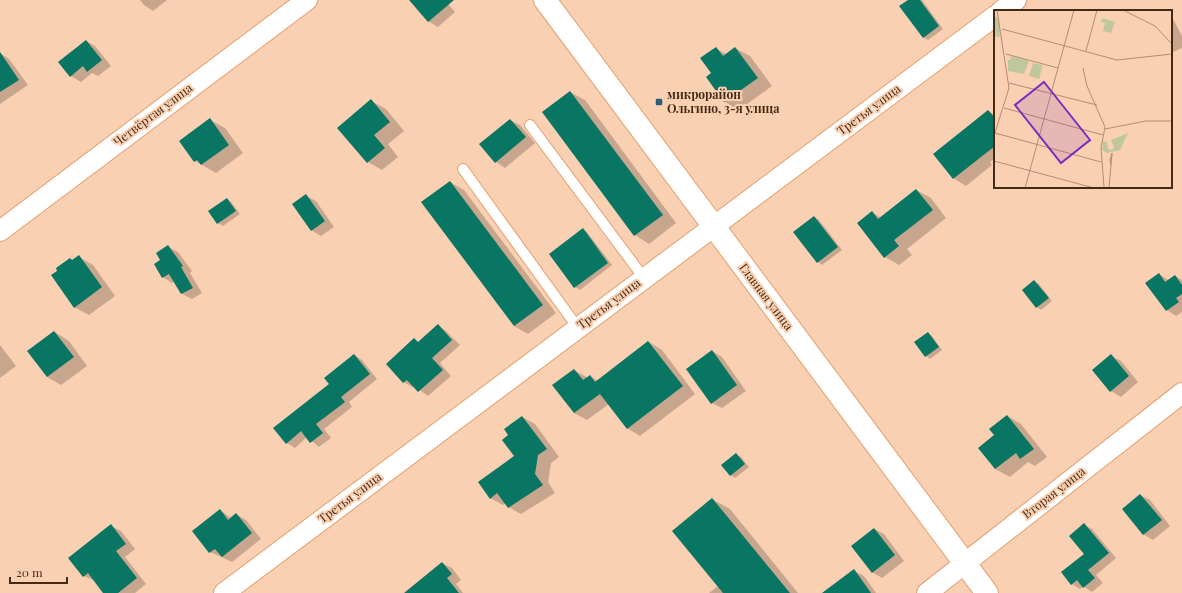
<svg xmlns="http://www.w3.org/2000/svg" width="1182" height="593" font-family="'Playfair Display',serif">
<style>
.shadow{fill:#0003}
.building{fill:#097563}
.lines{fill:none;stroke-linecap:round;stroke-linejoin:round}
.lane-casing{stroke:#e3a06f;stroke-width:12}
.street-casing{stroke:#e3a06f;stroke-width:22}
.secondary-casing{stroke:#e3a06f;stroke-width:24}
.lane{stroke:#fff;stroke-width:10}
.street{stroke:#fff;stroke-width:20}
.secondary{stroke:#fff;stroke-width:22}
.poi-dot{fill:#2b5e7b;stroke:#fad0b2;stroke-width:1.5}
.labels{text-anchor:middle;stroke-width:4;stroke-linejoin:round;paint-order:stroke}
.poi-label{font-size:12px;font-weight:bold;fill:#442a15;stroke:#fad0b2;text-anchor:start}
.street-label{font-size:12px;fill:#442a15;stroke:#fad0b2}
.inset-road{fill:none;stroke:#b18e73;stroke-width:1}
.view{fill:#7b2cbf;fill-opacity:0.15;stroke:#7b2cbf;stroke-width:2}
.inset-edge{fill:none;stroke:#442a15;stroke-width:2}
</style>
<rect width="100%" height="100%" fill="#fad0b2"/>
<!-- shadow -->
<g class="shadow">
<path d="M140 0H167L153 11 144 5Z"/>
<path d="M414 0H445L455 12 438 27 428 21Z"/>
<path d="M909 0H922L943 29 928 40 923 37Z"/>
<path d="M1171 15 1182 36V48L1171 53Z"/>
<path d="M86 41 95 46 111 66 98 76 92 73 81 82 71 76 60 62Z"/>
<path d="M716 48 727 55 735 48 750 56 772 86 739 110 725 102 707 77 713 73Z"/>
<path d="M0 53 9 59 28 85 0 104Z"/>
<path d="M570 92 585 100 676 223 649 244 635 235 543 112Z"/>
<path d="M371 101 386 109 404 131 388 144 398 157 382 170 368 162Z"/>
<path d="M989 111 993 114 995 113V158L990 162 992 165 966 186 953 178Z"/>
<path d="M210 120 225 128 243 153 216 173 195 161Z"/>
<path d="M510 120 520 125 535 143 505 168 496 162 481 145Z"/>
<path d="M450 182 464 190 556 313 528 334 514 326Z"/>
<path d="M916 190 931 198 946 218 907 249 912 255 899 265 885 257 872 212 881 218Z"/>
<path d="M306 196 316 201 334 227 321 236 311 230Z"/>
<path d="M227 199 231 202 240 214 223 226 218 223Z"/>
<path d="M814 217 819 220 842 250 822 265 818 262Z"/>
<path d="M583 230 587 232 612 265 580 290 575 287Z"/>
<path d="M168 247 178 252 192 271 190 273 202 293 192 299 182 294 174 282 172 283 163 277 161 260Z"/>
<path d="M79 257 93 265 115 296 89 315 74 307 73 261Z"/>
<path d="M1159 274 1168 280 1175 276 1182 280V312L1176 316 1167 310Z"/>
<path d="M1034 281 1039 284 1052 301 1041 310 1037 307Z"/>
<path d="M438 326 446 331 460 345 440 363 451 376 428 396 414 386 412 387 404 382 414 340 419 342Z"/>
<path d="M55 332 69 341 87 366 61 385 47 377Z"/>
<path d="M928 333 932 336 942 350 930 359 926 356Z"/>
<path d="M649 342 662 350 695 394 640 436 627 428 609 404 587 420 574 413V370L588 378 590 376 598 381Z"/>
<path d="M0 345 16 366 0 378Z"/>
<path d="M712 351 722 357 746 391 722 408 712 403Z"/>
<path d="M354 355 362 360 377 379 349 402 352 407 324 429 331 438 319 447 307 437 295 448 287 443Z"/>
<path d="M1111 356 1121 361 1138 382 1121 397 1111 391Z"/>
<path d="M1007 416 1021 424 1047 457 1035 466 1028 462 1010 477 995 469V436Z"/>
<path d="M522 417 535 424 559 457 551 463 548 482 555 493 521 514 508 507 506 503 503 505 490 498 516 456 509 435Z"/>
<path d="M736 454 741 457 749 467 735 478 731 475Z"/>
<path d="M1140 495 1150 500 1170 526 1153 540 1143 534Z"/>
<path d="M712 499 730 509 798 593H709L718 586Z"/>
<path d="M220 510 231 518 236 514 246 520 261 539 232 562 210 552 193 531Z"/>
<path d="M1084 525 1092 529 1116 558 1096 575 1103 583 1092 592 1083 586 1080 589 1072 584 1085 554Z"/>
<path d="M111 526 121 531 135 549 125 557 146 584 135 593H104L95 581 84 576Z"/>
<path d="M874 529 884 534 904 561 882 578 872 572Z"/>
<path d="M442 563 452 568 461 580 456 584 463 593H405Z"/>
<path d="M854 571 864 576 876 593H836Z"/>
</g>
<!-- building -->
<g class="building">
<path d="M409 0H454L428 22Z"/>
<path d="M908 0H920L939 26 923 38 899 6Z"/>
<path d="M86 40 102 60 87 72 83 66 70 77 58 62Z"/>
<path d="M716 47 723 56 735 47 758 78 724 102 706 77 711 73 700 58Z"/>
<path d="M0 52 19 80 0 92Z"/>
<path d="M570 91 663 215 634 236 542 112Z"/>
<path d="M371 99 390 122 374 135 385 148 367 163 337 128Z"/>
<path d="M988 110 995 118V146L953 179 933 154Z"/>
<path d="M210 118 229 145 201 165 197 160 194 162 179 141Z"/>
<path d="M510 119 526 137 495 163 479 144Z"/>
<path d="M450 181 543 305 514 326 421 202Z"/>
<path d="M916 189 933 210 894 240 899 246 884 258 857 223 872 211 878 219Z"/>
<path d="M306 194 325 221 311 231 292 204Z"/>
<path d="M227 198 236 211 217 224 208 211Z"/>
<path d="M814 216 838 247 817 263 793 232Z"/>
<path d="M583 228 608 263 574 288 549 254Z"/>
<path d="M168 245 183 266 181 267 193 288 181 294 169 274 162 278 154 264 160 260 156 253Z"/>
<path d="M79 255 102 287 74 308 51 275 57 271 56 268 70 258 72 260Z"/>
<path d="M1159 273 1165 282 1175 275 1182 285V294L1176 298 1179 302 1166 311 1145 283Z"/>
<path d="M1034 280 1049 298 1036 308 1022 290Z"/>
<path d="M438 324 452 340 432 358 443 370 418 392 407 380 403 383 386 364 414 338 418 342Z"/>
<path d="M54 331 74 357 47 377 27 351Z"/>
<path d="M928 332 939 347 925 357 914 342Z"/>
<path d="M648 341 683 386 627 429 600 394 574 413 552 385 574 369 583 380 590 375 595 382Z"/>
<path d="M712 350 737 385 711 404 686 369Z"/>
<path d="M354 354 370 374 341 397 345 402 316 424 323 433 310 443 301 431 286 444 273 428 329 384 324 378Z"/>
<path d="M1111 354 1129 376 1110 392 1092 370Z"/>
<path d="M1007 415 1034 449 1020 459 1016 453 995 469 978 448 994 435 989 429Z"/>
<path d="M522 416 547 449 538 455 535 474 543 485 508 508 497 493 490 499 478 482 514 456 502 440 508 435 504 429Z"/>
<path d="M736 453 745 464 730 476 721 465Z"/>
<path d="M1140 494 1162 520 1143 535 1122 509Z"/>
<path d="M712 498 790 593H723L672 531Z"/>
<path d="M220 509 228 520 236 513 252 533 222 557 215 549 209 553 192 531Z"/>
<path d="M1084 523 1109 553 1088 570 1095 578 1083 588 1077 580 1071 585 1061 572 1084 554 1069 536Z"/>
<path d="M111 524 126 544 116 551 137 578 118 593H103L88 573 83 577 68 558Z"/>
<path d="M874 528 895 555 872 573 851 546Z"/>
<path d="M442 562 452 574 447 578 459 593H404Z"/>
<path d="M854 569 871 593H822Z"/>
</g>
<g class="lines">
<!-- lane casing -->
<g class="lane-casing">
<g id="lane">
<path d="M530 125 644 278"/>
<path d="M463 169 578 328"/>
</g>
</g>
<!-- street casing -->
<g class="street-casing">
<g id="street">
<path d="M1001 11 1016 0"/>
<path d="M0 231 307 0"/>
<path d="M224 593 995 16"/>
<path d="M927 593 1182 393"/>
</g>
</g>
<!-- secondary casing -->
<g class="secondary-casing">
<path id="secondary" d="M545 0 987 593"/>
</g>
<!-- lane -->
<use href="#lane" class="lane"/>
<!-- street -->
<use href="#street" class="street"/>
<!-- secondary -->
<use href="#secondary" class="secondary"/>
</g>
<!-- markers -->
<rect class="poi-dot" x="655" y="98" width="8" height="8" rx="2"/>
<g class="labels">
<!-- poi labels -->
<g class="poi-label">
<text x="667" y="99">микрорайон<tspan x="667" dy="14">Ольгино, 3-я улица</tspan></text>
</g>
<!-- street labels -->
<g class="street-label">
<text transform="translate(869 110) rotate(-37)" y="4">Третья улица</text>
<text transform="translate(153 115) rotate(-37)" y="4">Четвёртая улица</text>
<text transform="translate(766 297) rotate(53)" y="4">Главная улица</text>
<text transform="translate(609 304) rotate(-37)" y="4">Третья улица</text>
<text transform="translate(1054 493) rotate(-38)" y="4">Вторая улица</text>
<text transform="translate(350 498) rotate(-37)" y="4">Третья улица</text>
</g>
</g>
<!-- overview -->
<g transform="translate(994 10)">
<rect width="178" height="178" fill="#fad0b2"/>
<path d="M0 6 5 8 6 27 0 26ZM108 8 121 12 117 23 109 21 111 13 107 12ZM17 46 35 51 30 64 14 61V50H16ZM39 53 49 55 45 69 35 66ZM134 123 126 140 113 143 108 140 109 131 113 132 114 139 118 140 120 137 117 130Z" fill="#c0c89b"/>
<path class="inset-road" d="M129 0 161 16 178 34M8 19 123 50 178 44M92 41 103 0M12 44 64 58M89 58 93 76 111 117 107 138 110 177M15 73 103 95M10 98 109 125M111 119 152 111H178M1 123 107 152M0 126 15 78 3 0M118 143V145L117 155 116 150ZM0 151 100 178M31 178 80 0M115 178 117 155"/>
<path class="view" d="M50 72 96 130 67 153 21 95Z"/>
<rect width="178" height="178" class="inset-edge"/>
</g>
<!-- scale -->
<path d="M10 577v6h57v-6" fill="none" stroke="#442a15" stroke-width="2"/>
<text x="16" y="577" font-size="12" fill="#442a15" stroke="#fad0b2" stroke-width="3" paint-order="stroke">20 m</text>
</svg>
